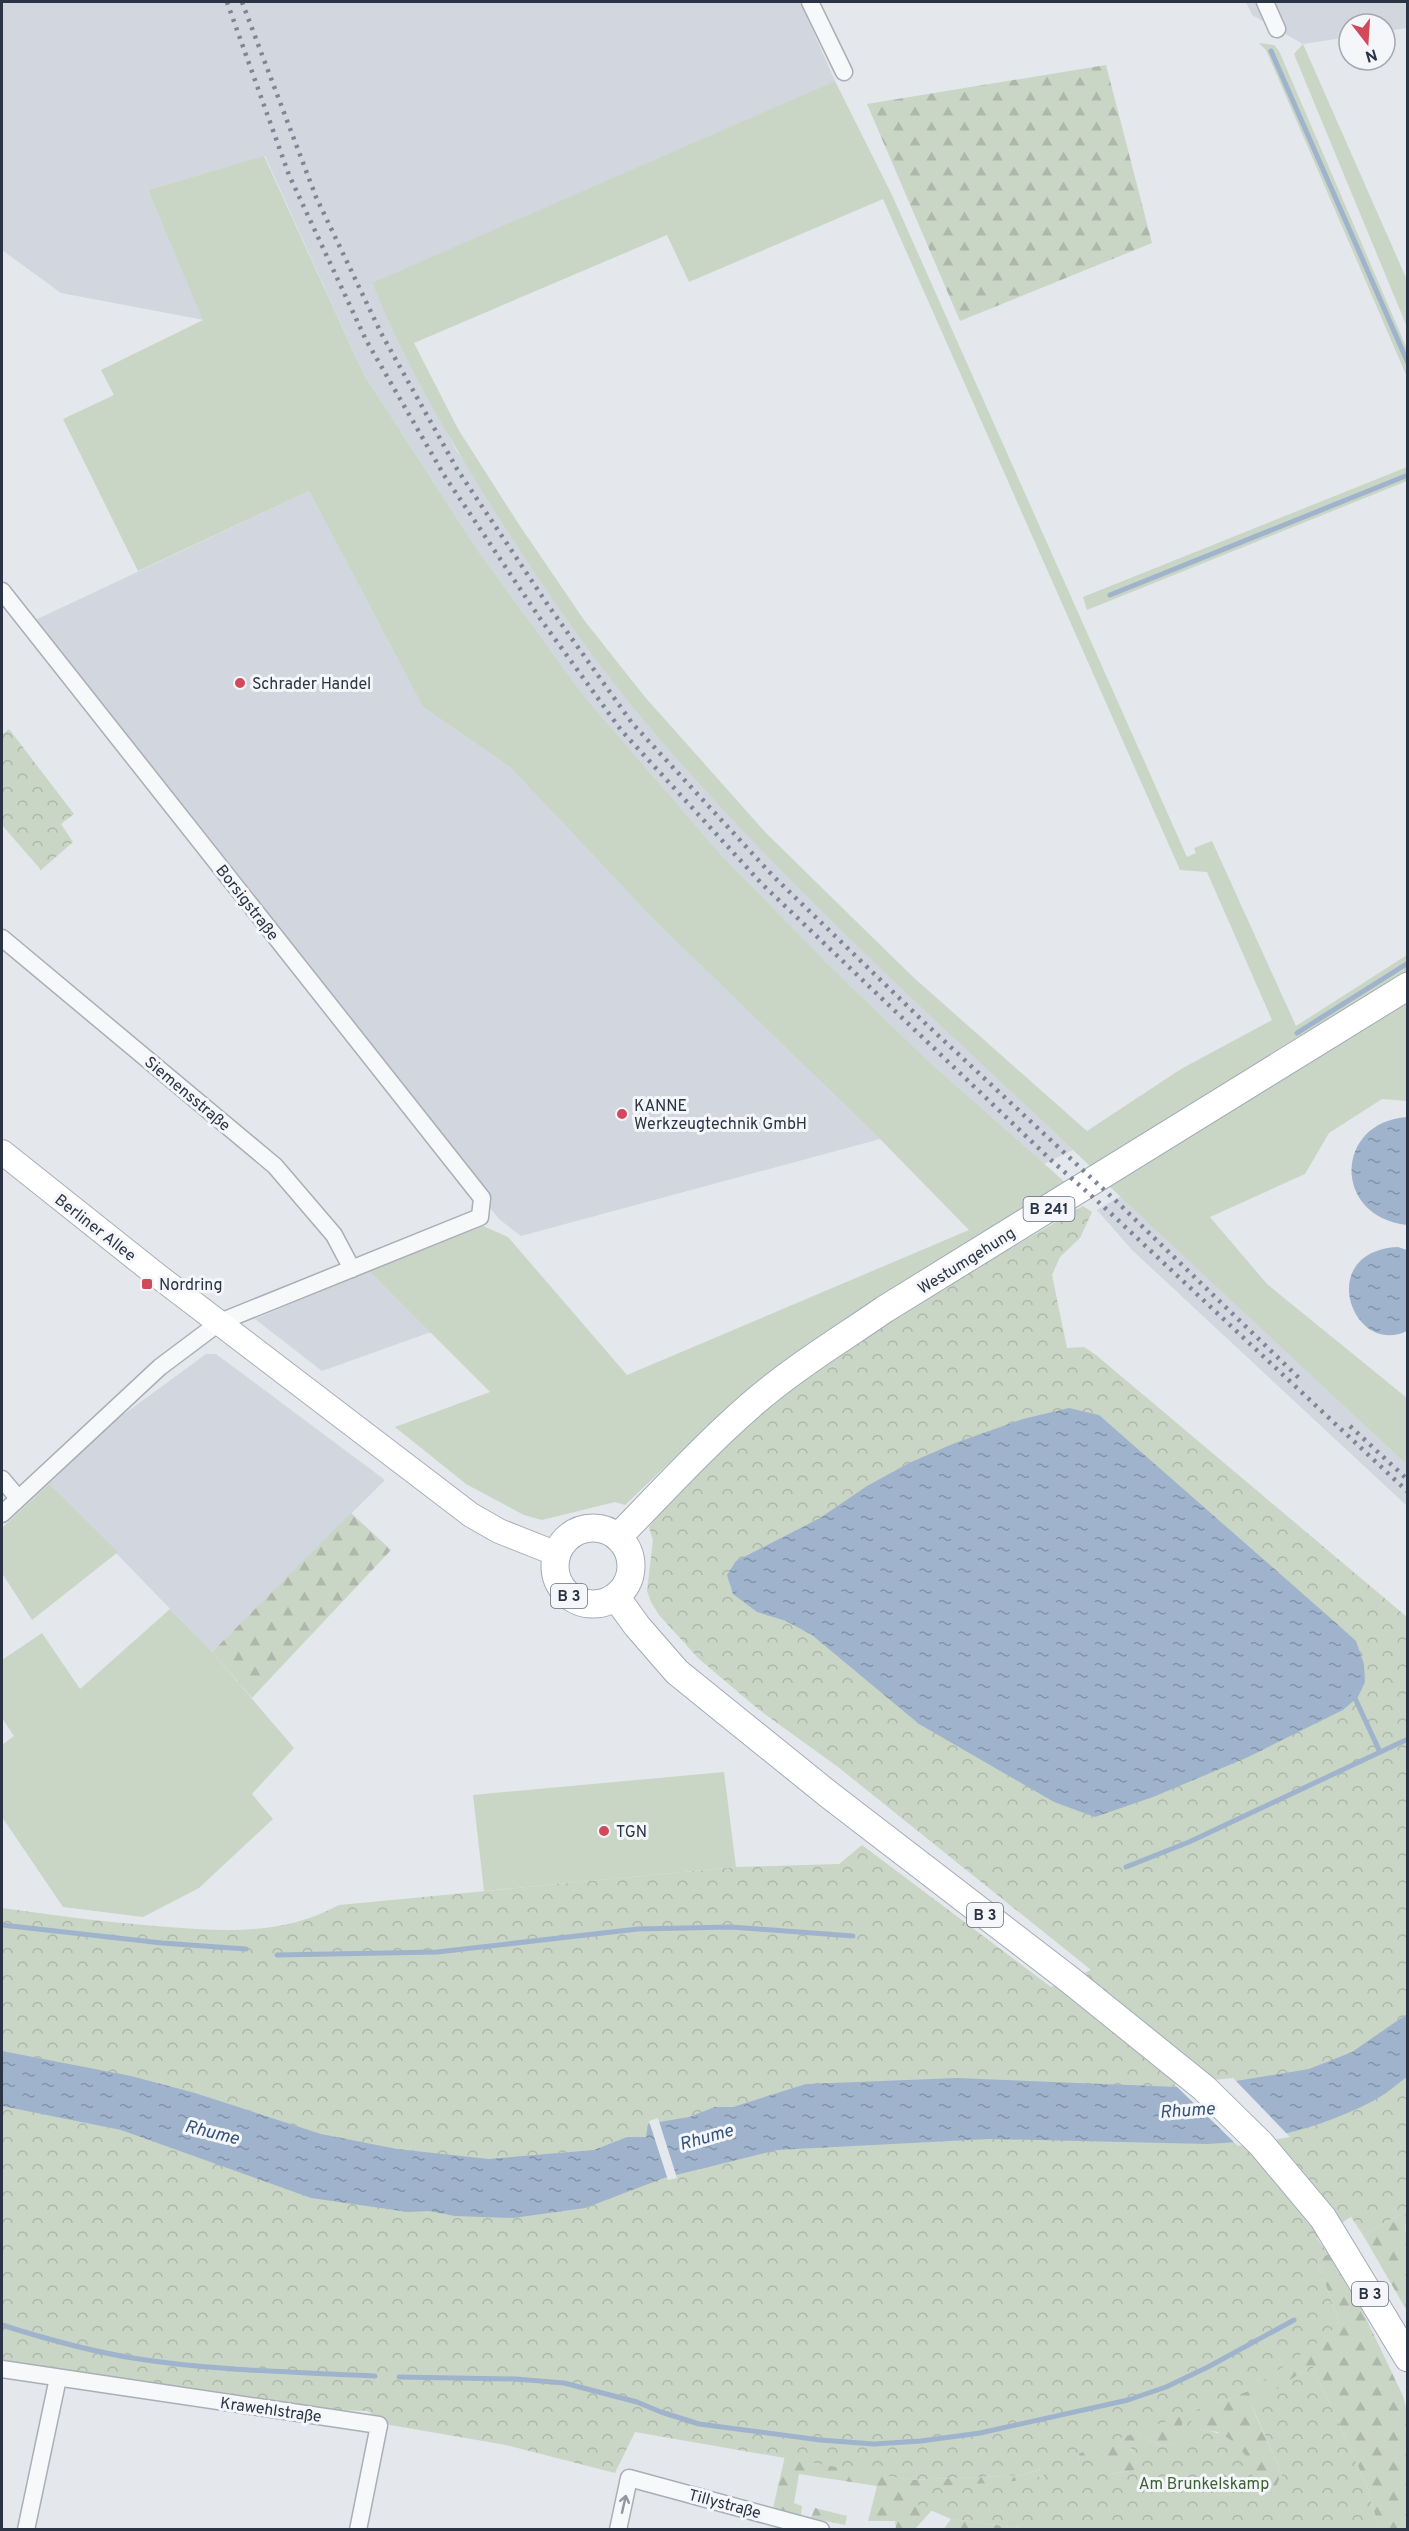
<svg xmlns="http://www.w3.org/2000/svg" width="1409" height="2531" font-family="Overpass,sans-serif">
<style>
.built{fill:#d2d6de}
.green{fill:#c9d6c5;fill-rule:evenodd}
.forest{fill:url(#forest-firs)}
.park{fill:url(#park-crowns)}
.water{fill:url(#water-ripples)}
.pier{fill:#e4e7ec}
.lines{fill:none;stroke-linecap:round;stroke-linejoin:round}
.stream{stroke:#9fb4cc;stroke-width:5}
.minor-casing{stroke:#a9aeb7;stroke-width:19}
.secondary-casing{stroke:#a9aeb7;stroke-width:26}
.primary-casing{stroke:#a3abb8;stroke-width:29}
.minor{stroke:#f7f8fa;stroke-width:16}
.secondary{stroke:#fff;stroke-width:24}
.primary{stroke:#fff;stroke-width:27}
.rail{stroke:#7d8696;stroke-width:4.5;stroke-dasharray:3 6;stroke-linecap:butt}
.oneway{stroke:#9196a0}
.poi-dot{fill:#d1495b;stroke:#f4f6f9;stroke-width:2}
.labels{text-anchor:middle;stroke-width:6;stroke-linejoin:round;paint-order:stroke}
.shield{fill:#f4f6f9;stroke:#676e7b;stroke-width:1.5}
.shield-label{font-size:15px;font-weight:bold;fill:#2b3445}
.poi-label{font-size:16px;fill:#2b3445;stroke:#f4f6f9;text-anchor:start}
.street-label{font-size:16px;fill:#2b3445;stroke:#f4f6f9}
.park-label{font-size:16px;fill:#3f6138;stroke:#f4f6f9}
.water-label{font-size:18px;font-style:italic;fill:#34527a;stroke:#f4f6f9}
</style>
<defs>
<pattern id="forest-firs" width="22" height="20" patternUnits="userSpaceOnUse" patternTransform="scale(1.5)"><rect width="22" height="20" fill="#c9d6c5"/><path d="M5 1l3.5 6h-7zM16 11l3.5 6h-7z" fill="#adb8ab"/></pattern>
<pattern id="park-crowns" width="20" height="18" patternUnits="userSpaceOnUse" patternTransform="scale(1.5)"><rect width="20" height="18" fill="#c9d6c5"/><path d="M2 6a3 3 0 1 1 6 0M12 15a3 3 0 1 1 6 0" fill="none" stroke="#adb8ab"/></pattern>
<pattern id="water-ripples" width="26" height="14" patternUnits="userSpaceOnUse" patternTransform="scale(1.5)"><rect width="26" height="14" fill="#9fb4cc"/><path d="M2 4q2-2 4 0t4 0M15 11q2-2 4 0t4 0" fill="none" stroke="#8293a7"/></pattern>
</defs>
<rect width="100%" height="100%" fill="#e4e7ec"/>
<!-- built -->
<g class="built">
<path d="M2 2H800L835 81 372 284 456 450 693 775 745 831 856 944 1073 1150 1044 1164 926 1059 830 966 721 855 584 696 478 551 364 375 265 156 148 190 204 320 61 293 2 250Z"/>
<path d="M1246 2H1407V28L1385 31V24H1349V37L1303 44 1252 15Z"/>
<path d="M309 491 423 707 510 767 655 921 880 1139 521 1236 499 1219 27 624Z"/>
<path d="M1121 1196 1407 1465V1506L1132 1250 1097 1210Z"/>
<path d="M369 1271 431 1332 322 1371 255 1319Z"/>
<path d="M206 1354H216L385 1480 212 1652 49 1484 112 1423Z"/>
</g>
<!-- green -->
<g class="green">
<path d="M1259 43 1274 45 1279 51 1407 349V377L1266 50Z"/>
<path d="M1303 44 1407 280V327L1294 54Z"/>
<path d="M835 81 892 195 1187 857 1196 853 1194 848 1212 841 1296 1026 1407 955V974L1205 1099 1191 1103 1092 1168C945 1028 791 891 658 737 595 664 540 583 489 502 445 432 404 360 372 283ZM883 199 1180 870 1207 872 1272 1020 1181 1069 1087 1131 913 977 767 834 645 697 584 620 518 523 458 429 414 343 667 235 689 282Z"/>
<path d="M264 156 364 375 478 551 584 696 721 855 830 966 926 1059 1067 1184 712 1422 625 1505 615 1502 542 1520 524 1515 466 1484 395 1427 490 1392 369 1271 483 1226 508 1237 627 1375 969 1230 880 1139 655 921 510 767 423 707 309 491 138 571 63 419 114 395 101 370 203 320 148 190Z"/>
<path d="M1407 467V481L1087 610 1083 597Z"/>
<path d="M1407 998V1101L1382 1099 1329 1133 1305 1174 1210 1217 1267 1284 1407 1398V1465L1108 1185Z"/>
<path d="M49 1484 118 1552 32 1620 2 1573V1528Z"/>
<path d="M170 1609 212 1652 294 1748 252 1794 273 1819 199 1888 143 1917 63 1907 2 1817V1745L14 1736 2 1718V1660L42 1633 80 1689Z"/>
<path d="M724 1772 736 1867 484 1891 473 1795Z"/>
</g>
<!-- forest -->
<g class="forest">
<path d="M1106 65 1152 243 960 321 867 104Z"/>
<path d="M351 1513 391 1550 252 1698 212 1652Z"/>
<path d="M1406 2211C1409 2223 1402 2224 1408 2241L1407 2311 1363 2235Z"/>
<path d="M1328 2254 1362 2310 1403 2396 1407 2411V2529H1379L1367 2486 1312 2365 1252 2407 1282 2474 1273 2493 1249 2482 1218 2432 1198 2429 1182 2424 1184 2442 1162 2446 1144 2438 1130 2448 1135 2456 1137 2470 1110 2474 1080 2458 1078 2453 1248 2391 1339 2323 1317 2260Z"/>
<path d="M785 2456 911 2480 1022 2475 1041 2469 1044 2476 914 2502 933 2509 915 2529H896L895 2521H868L877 2486 799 2474 794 2503 802 2506 801 2515 773 2508Z"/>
<path d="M815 2508 847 2516 845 2525 811 2518Z"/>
<path d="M951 2519 1028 2529 943 2530Z"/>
</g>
<!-- park -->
<g class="park">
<path d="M9 729 74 814 61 824 73 842 41 870 2 825V735Z"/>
<path d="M1083 1206 1092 1212 1080 1238 1060 1257 1052 1275 1067 1348 1084 1347 1096 1355 1407 1617 1408 2213 1406 2211 1363 2235 1351 2217 1317 2238 1328 2254 1317 2260 1339 2323 1323 2339 1248 2391 1078 2454 1080 2458 1102 2451 1111 2474 1136 2470 1135 2456 1130 2447 1144 2438 1162 2446 1183 2442 1182 2423 1190 2420 1198 2429C1230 2433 1236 2443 1255 2467L1250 2482 1273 2493 1282 2474 1252 2406 1312 2365 1367 2486 1379 2529H1028L951 2519 914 2503 919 2487 1008 2482 1044 2476 1040 2469 1022 2475 911 2480 635 2432 615 2473 506 2445 390 2425 367 2411 315 2409 2 2360V1908C53 1915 104 1922 156 1926 222 1931 279 1937 339 1905L736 1867 839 1864 862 1845 1051 1987 1091 1970 838 1767 758 1709 698 1658 659 1615 651 1602 647 1591 653 1540 649 1527C759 1381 929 1298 1083 1206Z"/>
</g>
<!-- water -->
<g class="water">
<path d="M1407 1117H1408L1407 1225C1332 1217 1334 1122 1407 1117Z"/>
<path d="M1398 1247 1407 1250V1331C1352 1358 1314 1251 1398 1247Z"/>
<path d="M1069 1408 1099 1415 1336 1623 1356 1641 1364 1664 1365 1682 1358 1697 1343 1710 1246 1758 1153 1797 1095 1817 1054 1802 919 1724 812 1635 786 1621 757 1612 733 1594 727 1575 736 1561 820 1518 867 1486 909 1463 955 1443 1023 1419Z"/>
<path d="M1407 2014V2077C1396 2085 1385 2095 1373 2101 1321 2128 1265 2142 1207 2144L989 2139 777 2150 664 2178 585 2208 513 2218 455 2216 429 2211 408 2212 311 2198 121 2130 2 2106V2051L131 2076 195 2093 321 2134 397 2149 489 2159 594 2150 627 2137H646L648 2124 689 2117 715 2107H733L806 2084 957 2078 1178 2087 1236 2081 1309 2069 1352 2052Z"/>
</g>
<!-- pier -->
<g class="pier">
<path d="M1233 2078 1236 2081 1290 2137 1238 2146 1174 2084Z"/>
<path d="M658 2118 677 2178 668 2180 649 2121Z"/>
</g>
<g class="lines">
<!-- stream -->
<g class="stream">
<path d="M1271 51 1408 363"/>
<path d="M1110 595 1408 475"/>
<path d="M1297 1033 1408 963"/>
<path d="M1353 1694 1380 1752"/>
<path d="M1126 1867 1189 1842 1408 1739"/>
<path d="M2 1925 162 1943 246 1949"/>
<path d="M277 1955 437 1952 638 1929 731 1927 853 1936"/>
<path d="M2 2325C46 2339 92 2352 139 2359 216 2371 297 2372 375 2376"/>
<path d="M399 2377 516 2379 564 2383 637 2402 661 2412 699 2424 820 2440 874 2444 921 2441 980 2433 1128 2400 1166 2387 1208 2367 1294 2320"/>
</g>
<!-- minor casing -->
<g class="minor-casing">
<g id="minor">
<path d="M810 2 844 72"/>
<path d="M1265 2 1277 29"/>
<path d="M2 591 482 1198 480 1217 220 1322 160 1367 2 1514"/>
<path d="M2 938 275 1166 334 1235 352 1269"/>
<path d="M2 1479 18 1498"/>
<path d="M2 2369 379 2425 358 2530"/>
<path d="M26 2530 58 2378"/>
<path d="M618 2530 629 2478 821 2530"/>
</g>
</g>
<!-- secondary casing -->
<g class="secondary-casing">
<path id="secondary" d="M2 1152 154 1273 471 1515 499 1531 557 1554"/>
</g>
<!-- primary casing -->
<g class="primary-casing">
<g id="primary">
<circle cx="593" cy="1566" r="38"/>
<path d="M618 1537C662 1492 704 1446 751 1405 792 1369 840 1340 885 1309L1408 986"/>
<path d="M616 1597 637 1626 677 1672 828 1794 1070 1980 1204 2088 1261 2144 1323 2218 1408 2358"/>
</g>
</g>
<!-- minor -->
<use href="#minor" class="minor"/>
<!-- secondary -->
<use href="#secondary" class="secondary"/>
<!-- primary -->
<use href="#primary" class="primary"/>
<!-- rail -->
<g class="rail">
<path d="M227 2 289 175 366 340 444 475 539 617 621 730 762 884 1051 1160 1104 1207 1408 1492"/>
<path d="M242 2 316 197 381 333 457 469 550 608 632 723 773 876 926 1024 1115 1200 1300 1379"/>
<path d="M1350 1426 1408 1480"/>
</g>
</g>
<!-- one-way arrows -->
<defs><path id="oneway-shaft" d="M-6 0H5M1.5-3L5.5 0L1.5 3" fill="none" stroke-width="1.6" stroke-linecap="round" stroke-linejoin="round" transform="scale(1.5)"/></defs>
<use class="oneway" href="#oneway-shaft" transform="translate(624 2504) rotate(-77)"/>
<!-- markers -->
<g class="poi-dot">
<circle cx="240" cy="683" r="6"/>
<circle cx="622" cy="1114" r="6"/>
<rect x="141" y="1278" width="12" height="12" rx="3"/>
<circle cx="604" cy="1831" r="6"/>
</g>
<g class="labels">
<!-- shield labels -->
<g class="shield">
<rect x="1023.5" y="1197" width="51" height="24" rx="4.5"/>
<rect x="551" y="1584" width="36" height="24" rx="4.5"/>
<rect x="967" y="1903" width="36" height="24" rx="4.5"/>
<rect x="1352" y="2282" width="36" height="24" rx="4.5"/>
</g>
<g class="shield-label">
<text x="1049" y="1214">B 241</text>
<text x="569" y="1601">B 3</text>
<text x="985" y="1920">B 3</text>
<text x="1370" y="2299">B 3</text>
</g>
<!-- poi labels -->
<g class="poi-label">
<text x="252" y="689">Schrader Handel</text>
<text x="634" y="1111">KANNE<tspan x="634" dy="18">Werkzeugtechnik GmbH</tspan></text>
<text x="159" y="1290">Nordring</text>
<text x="616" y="1837">TGN</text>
</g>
<!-- street labels -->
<g class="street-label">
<text transform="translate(248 902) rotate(52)" y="6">Borsigstraße</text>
<text transform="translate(188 1093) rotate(40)" y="6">Siemensstraße</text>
<text transform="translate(96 1227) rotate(38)" y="6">Berliner Allee</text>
<text transform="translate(966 1260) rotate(-32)" y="6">Westumgehung</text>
<text transform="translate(271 2409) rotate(8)" y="6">Krawehlstraße</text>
<text transform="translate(725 2503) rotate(15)" y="6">Tillystraße</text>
</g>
<!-- park labels -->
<g class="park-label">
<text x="1204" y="2489">Am Brunkelskamp</text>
</g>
<!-- water labels -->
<g class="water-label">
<text transform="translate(1187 2110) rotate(-4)" y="6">Rhume</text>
<text transform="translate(212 2132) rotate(14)" y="6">Rhume</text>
<text transform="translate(706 2137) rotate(-16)" y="6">Rhume</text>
</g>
</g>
<!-- border -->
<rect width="1409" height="2531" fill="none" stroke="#2b3445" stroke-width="6"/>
<!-- north arrow -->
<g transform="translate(1367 42) rotate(163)"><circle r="28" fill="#f4f6f9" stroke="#a4a8b1" stroke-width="1.5"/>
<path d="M0-4.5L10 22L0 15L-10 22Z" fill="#d1495b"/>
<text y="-9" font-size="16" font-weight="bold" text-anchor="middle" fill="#2b3445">N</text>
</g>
</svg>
